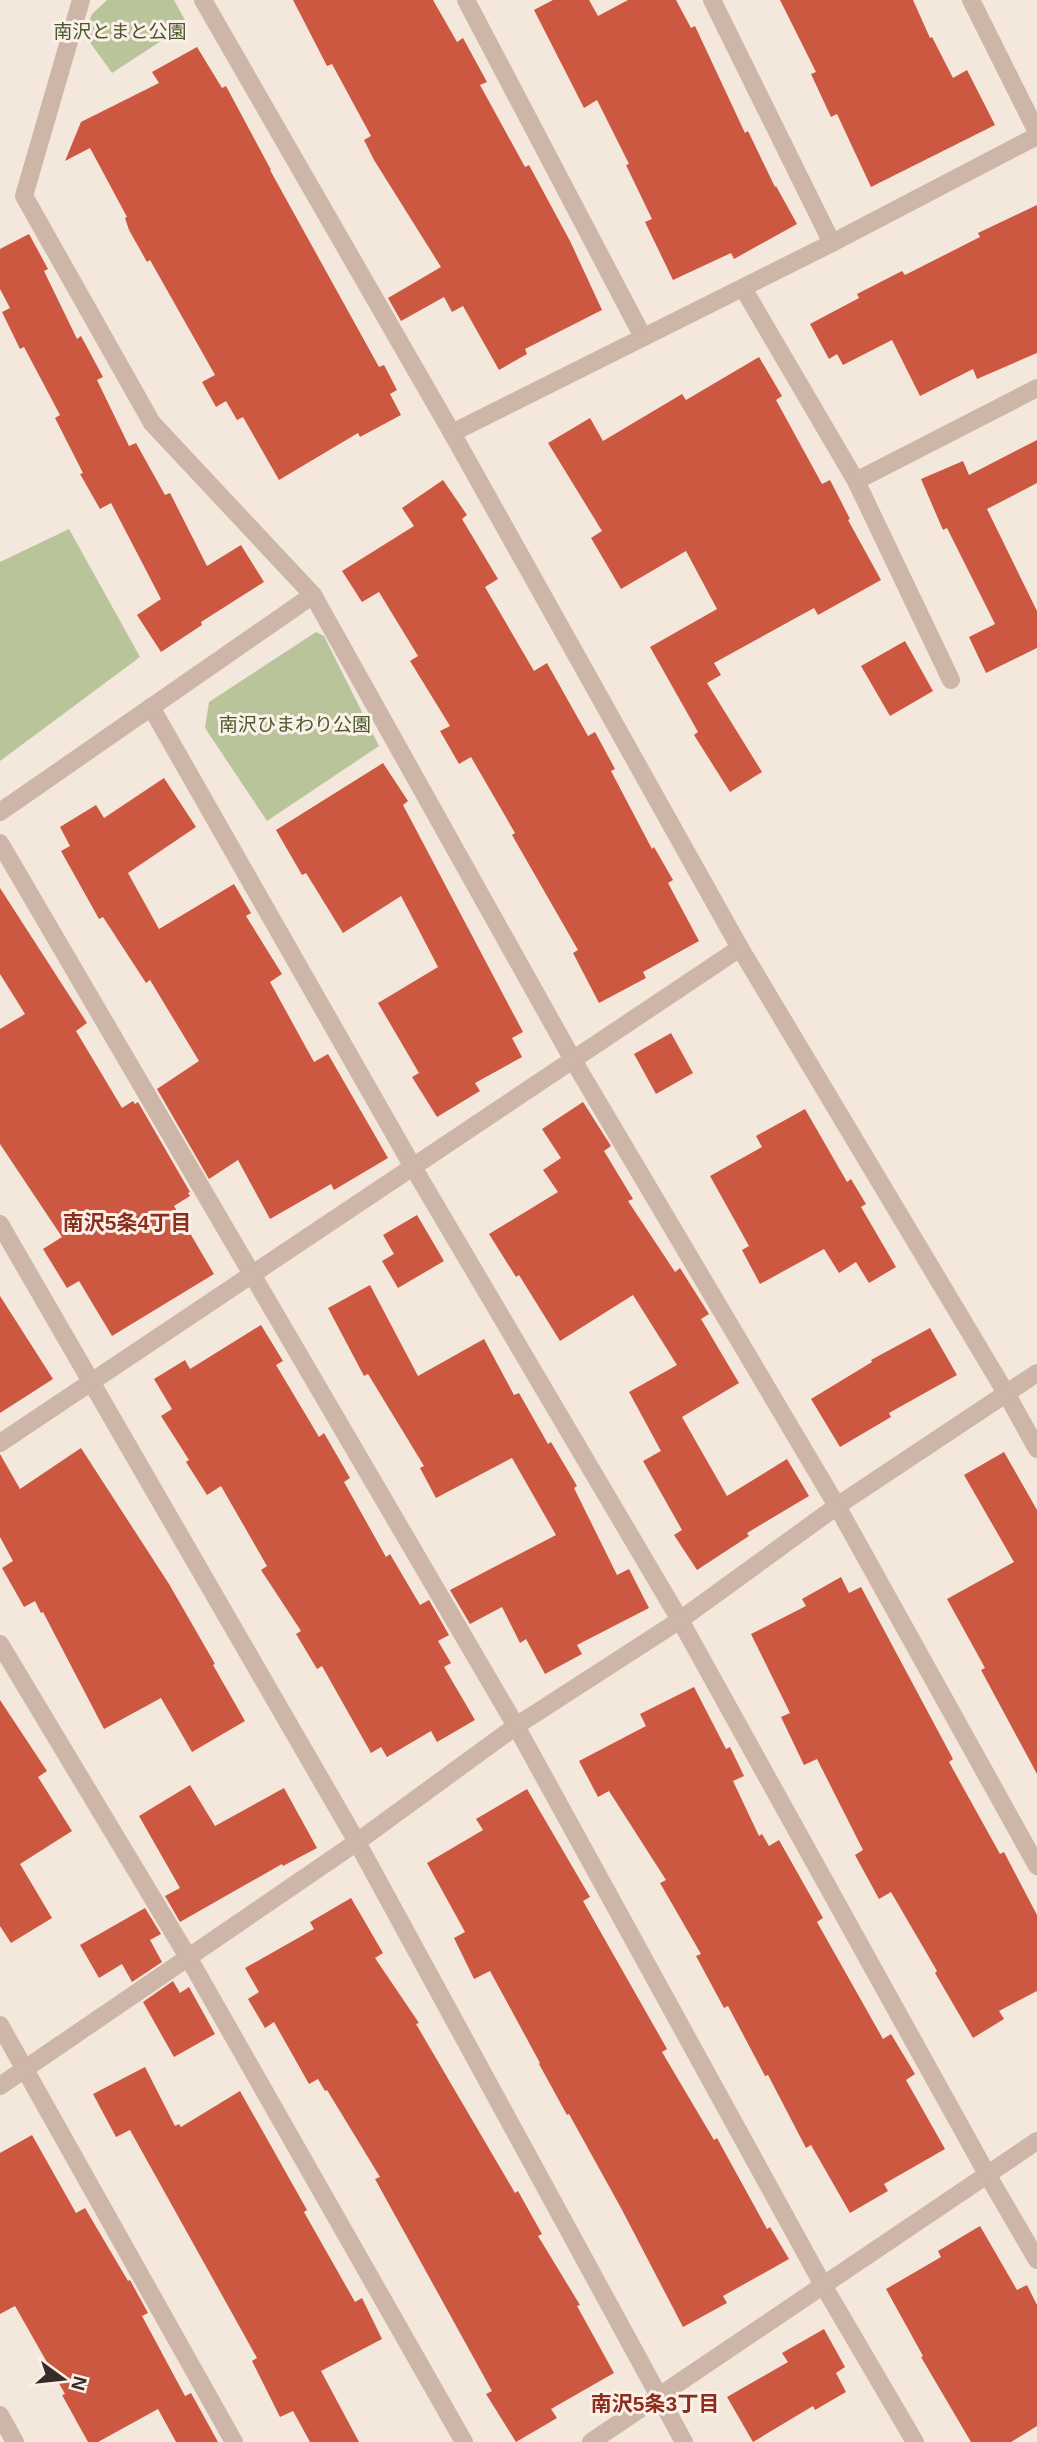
<svg xmlns="http://www.w3.org/2000/svg" width="1037" height="2442" font-family="Helvetica,'Noto Sans JP',sans-serif">
<style>
.green{fill:#b9c49b}
.building{fill:#cc5842}
.lines{fill:none;stroke-linecap:round;stroke-linejoin:round}
.street{stroke:#cdb5a7;stroke-width:18}
.labels{text-anchor:middle;stroke-width:6;stroke-linejoin:round;paint-order:stroke}
.park-label{font-size:19px;fill:#4b582b;stroke:#fbf1e9}
.neighbourhood-label{font-size:21px;font-weight:bold;fill:#8c2e1d;stroke:#fbf1e9}
</style>
<rect width="100%" height="100%" fill="#f4e7dc"/>
<!-- green -->
<g class="green">
<path d="M107 0H174L187 24 112 73 84 34 92 14Z"/>
<path d="M69 529 140 657 0 761V562Z"/>
<path d="M316 632 324 636 379 746 267 821 205 728 209 702Z"/>
</g>
<!-- building -->
<g class="building">
<path d="M293 0H433L457 42 463 38 487 82 480 85 525 167 529 165 570 241 602 310 525 349 527 354 499 370 463 306 452 312 444 297 401 321 388 298 441 267 374 160 364 140 371 136 332 64 327 66Z"/>
<path d="M553 0H589L598 16 628 0H676L691 28 695 26 745 133 748 131 775 187 776 186 797 224 734 259 731 253 673 280 645 222 652 219 626 165 629 164 597 100 584 108 534 10Z"/>
<path d="M780 0H913L930 38 932 37 953 78 967 70 995 125 871 187 837 114 831 117 811 74 816 72Z"/>
<path d="M197 47 222 88 226 86 271 170H270L379 367 384 365 397 390 390 394 401 415 360 437 358 433 279 480 243 417 237 420 226 401 216 407 202 382 215 375 150 260 147 262 129 230 125 218 127 217 90 148 65 161 81 122 159 83 152 72Z"/>
<path d="M1037 205V353L977 379 973 369 920 396 892 340 843 365 837 354 829 359 810 324 859 298 857 294 902 271 905 275 980 237 978 233Z"/>
<path d="M29 234 48 269 44 271 77 339 81 336 103 377 97 380 129 446 136 443 165 495 170 493 207 566 241 545 264 582 201 622 202 625 161 652 137 615 161 599 111 503 100 509 80 474 83 473 55 418 60 415 24 347 20 349 2 312 10 308 0 289V249Z"/>
<path d="M759 357 782 396 776 400 822 484 830 480 850 519 848 520 881 580 818 615 814 608 714 663 721 675 707 683 762 772 730 792 694 735 698 732 650 647 717 609 686 551 621 589 591 538 602 531 548 443 590 418 603 441 682 394 686 400Z"/>
<path d="M1037 440V483L987 509 1037 611V648L986 673 969 637 995 624 947 528 943 530 921 479 963 461 969 475Z"/>
<path d="M443 480 467 515 462 519 498 579 485 587 534 671 547 663 588 736 595 732 615 769 611 771 652 849 654 847 673 880 668 883 699 941 643 972 646 978 599 1003 573 953 578 950 512 835 515 833 471 757 459 764 440 731 450 726 410 661 418 656 379 592 362 602 342 571 414 526 402 508Z"/>
<path d="M905 641 933 691 890 716 861 666Z"/>
<path d="M383 763 408 801 403 805 523 1032 512 1038 522 1057 475 1083 480 1091 437 1117 412 1077 419 1073 378 1003 438 967 401 896 343 933 306 873 302 875 276 830Z"/>
<path d="M164 778 196 827 128 873 159 929 234 884 251 913 246 916 282 974 270 982 314 1062 328 1054 388 1158 334 1190 331 1184 270 1219 238 1160 209 1179 157 1089 199 1061 150 980 146 983 103 917 99 919 61 851 70 846 60 827 96 805 104 818Z"/>
<path d="M0 888 87 1023 76 1031 122 1108 133 1101 135 1104 138 1102 190 1192 188 1193 190 1196 174 1206 214 1274 112 1336 79 1281 67 1288 43 1249 62 1237 0 1144V1029L25 1014 0 974Z"/>
<path d="M671 1033 693 1073 656 1094 634 1054Z"/>
<path d="M583 1102 611 1146 604 1151 633 1199 628 1201 675 1272 680 1268 709 1314 701 1319 739 1383 682 1417 727 1496 787 1459 809 1496 747 1533 749 1536 697 1570 674 1535 682 1530 643 1461 661 1451 629 1392 677 1365 633 1295 560 1341 519 1275 516 1277 489 1234 558 1192 543 1170 561 1158 542 1129Z"/>
<path d="M805 1109 847 1182 851 1179 866 1204 861 1207 896 1267 869 1283 856 1262 839 1273 824 1249 760 1284 742 1250 749 1246 710 1176 762 1147 756 1136Z"/>
<path d="M417 1215 444 1261 398 1288 382 1261 394 1254 383 1235Z"/>
<path d="M370 1285 418 1376 484 1339 514 1395 519 1393 548 1444 551 1442 577 1486 574 1488 617 1575 629 1569 649 1608 577 1645 582 1654 545 1674 526 1639 520 1643 502 1607 470 1624 450 1590 556 1535 512 1458 436 1498 420 1468 424 1466 368 1374 364 1376 328 1308Z"/>
<path d="M0 1296 53 1379 0 1413Z"/>
<path d="M261 1325 283 1361 276 1365 319 1437 324 1433 350 1478 344 1482 386 1557 390 1554 420 1605 429 1600 449 1635 438 1641 451 1663 444 1667 475 1720 437 1742 431 1731 387 1757 381 1747 371 1753 322 1666 317 1669 296 1634 301 1631 261 1570 267 1566 221 1486 207 1495 186 1462 189 1460 161 1416 172 1409 154 1379 185 1360 190 1369Z"/>
<path d="M930 1328 957 1375 889 1413 891 1417 840 1447 811 1399 872 1362 871 1360Z"/>
<path d="M81 1448 169 1584 215 1664 213 1665 245 1721 192 1752 161 1698 104 1729 43 1612 41 1613 35 1601 24 1607 2 1568 13 1561 0 1537V1454L20 1489Z"/>
<path d="M1004 1452 1037 1510V1774L981 1670 985 1668 947 1599 1014 1562 964 1475Z"/>
<path d="M841 1577 849 1593 861 1587 953 1759 949 1762 1000 1854 1004 1852 1037 1915V1991L999 2011 1004 2019 973 2038 935 1973 937 1971 891 1892 879 1899 855 1855 863 1850 817 1759 804 1765 781 1717 790 1713 751 1634 806 1606 802 1599Z"/>
<path d="M694 1687 726 1749 730 1747 744 1776 733 1781 759 1836 762 1834 769 1846 779 1840 823 1918 817 1922 883 2039 891 2034 915 2074 906 2080 945 2149 884 2184 888 2191 850 2213 811 2145 806 2148 768 2075 765 2076 728 2006 724 2008 696 1956 701 1954 660 1883 666 1880 609 1791 598 1797 579 1761 646 1726 640 1714Z"/>
<path d="M0 1700 47 1771 38 1777 72 1831 20 1864 52 1918 11 1943 0 1926Z"/>
<path d="M190 1785 215 1826 284 1788 317 1848 283 1866 282 1864 180 1922 165 1896 180 1888 139 1816Z"/>
<path d="M527 1789 590 1897 583 1901 667 2049 662 2052 714 2140 717 2138 767 2229 770 2227 789 2259 723 2296 727 2303 683 2327 621 2208 569 2114 567 2115 539 2064 540 2063 490 1971 474 1979 454 1938 465 1932 427 1863 483 1830 476 1819Z"/>
<path d="M351 1898 383 1953 375 1958 419 2023 416 2024 515 2193 518 2191 542 2234 538 2236 580 2305 577 2306 614 2373 551 2409 557 2418 516 2442 486 2394 492 2391 375 2179 380 2177 327 2090 325 2091 318 2079 309 2084 274 2022 265 2028 248 1999 259 1992 245 1968 314 1929 310 1922Z"/>
<path d="M145 1908 161 1934 150 1940 162 1962 132 1982 122 1964 99 1978 80 1945Z"/>
<path d="M173 1981 180 1993 189 1987 215 2034 174 2057 143 2002Z"/>
<path d="M145 2067 175 2126 179 2124 181 2127 240 2091 307 2210 304 2212 355 2302 362 2298 382 2339 321 2371 359 2442H310L293 2411 280 2417 252 2361 257 2358 130 2130 116 2137 93 2094Z"/>
<path d="M32 2135 76 2213 85 2208 128 2281 130 2280 148 2313 142 2316 185 2396 191 2393 218 2442H176L158 2409 98 2442H88L62 2395 65 2394 15 2306 0 2314V2153Z"/>
<path d="M980 2226 1017 2290 1027 2285 1037 2305V2426L1011 2442H971L921 2357 923 2356 886 2289 941 2257 938 2251Z"/>
<path d="M824 2329 845 2367 836 2373 846 2392 815 2410 813 2406 753 2442 727 2397 788 2362 782 2353Z"/>
</g>
<g class="lines">
<!-- street -->
<g class="street">
<path d="M81 0 24 196 152 423 313 595 573 1060 837 1506 1037 1866"/>
<path d="M203 0 452 433 740 948 1006 1393 1037 1449"/>
<path d="M466 0 643 337"/>
<path d="M712 0 832 243"/>
<path d="M971 0 1037 132"/>
<path d="M743 288 856 481 951 680"/>
<path d="M452 433 832 243 1037 136"/>
<path d="M856 481 1037 388"/>
<path d="M151 707 413 1167 680 1620 987 2174 1037 2260"/>
<path d="M0 812 313 595"/>
<path d="M0 843 516 1726 823 2285 915 2442"/>
<path d="M0 1224 357 1842 684 2442"/>
<path d="M0 1443 740 948"/>
<path d="M0 1644 188 1957 464 2442"/>
<path d="M0 2025 234 2442"/>
<path d="M0 2086 357 1842 516 1726 680 1620 837 1506 1037 1373"/>
<path d="M0 2415 15 2442"/>
<path d="M591 2442 1037 2141"/>
</g>
</g>
<g class="labels">
<!-- park labels -->
<g class="park-label">
<text x="120" y="38">南沢とまと公園</text>
<text x="295" y="731">南沢ひまわり公園</text>
</g>
<!-- neighbourhood labels -->
<g class="neighbourhood-label">
<text x="127" y="1230">南沢5条4丁目</text>
<text x="655" y="2411">南沢5条3丁目</text>
</g>
</g>
<!-- north arrow -->
<g transform="translate(63 2379) rotate(105)" stroke="#fbf1e9" stroke-width="5" paint-order="stroke">
<path d="M0-5L12 26L0 18L-12 26Z" fill="#392c28"/>
<text y="-10" font-size="19" font-weight="bold" text-anchor="middle" fill="#392c28">N</text>
</g>
</svg>
